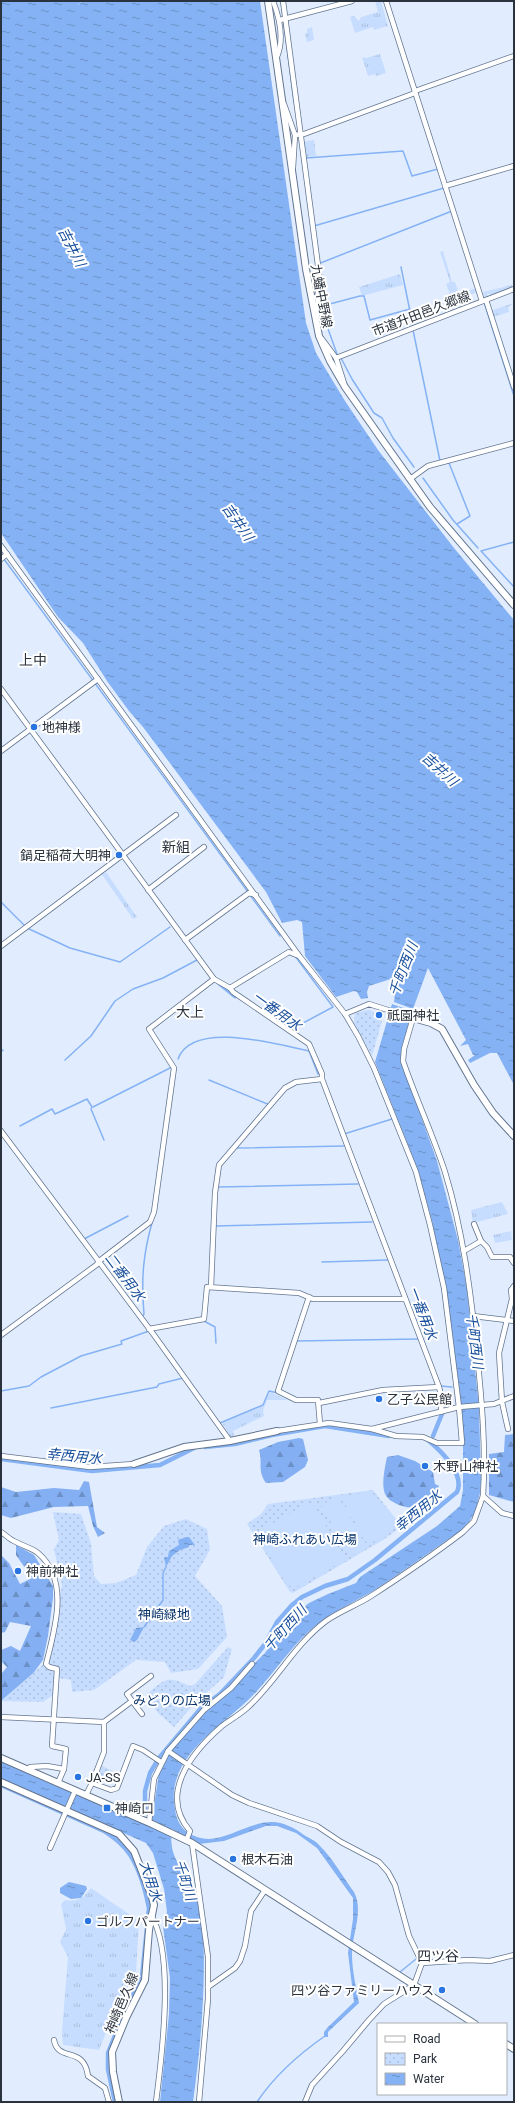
<svg xmlns="http://www.w3.org/2000/svg" width="515" height="2103" font-family="Roboto,'Noto Sans JP',sans-serif">
<style>
.grass{fill:url(#grass-tufts)}
.forest{fill:url(#forest-firs)}
.park{fill:url(#park-dots)}
.pitch{fill:#c7ddff}
.water{fill:url(#water-ripples)}
.lines{fill:none;stroke-linecap:round;stroke-linejoin:round}
.stream{stroke:#85b2f4;stroke-width:1.5}
.canal{stroke:#85b2f4;stroke-width:4.5}
.street-casing{stroke:#63758f;stroke-width:6}
.secondary-casing{stroke:#63758f;stroke-width:8}
.street{stroke:#fff;stroke-width:4.5}
.secondary{stroke:#fff;stroke-width:6}
.poi-dot{fill:#2874e0;stroke:#fff;stroke-width:1.5}
.labels{text-anchor:middle;stroke-width:4;stroke-linejoin:round;paint-order:stroke}
.street-label{font-size:13px;fill:#2a323d;stroke:#fff}
.poi-label{font-size:13px;fill:#2a323d;stroke:#fff;text-anchor:start}
.park-label{font-size:13px;fill:#08336c;stroke:#fff}
.water-label{font-size:14px;font-style:italic;fill:#184f9c;stroke:#fff}
.neighbourhood-label{font-size:14px;fill:#2a323d;stroke:#fff}
</style>
<defs>
<pattern id="grass-tufts" width="24" height="20" patternUnits="userSpaceOnUse"><rect width="24" height="20" fill="#c7ddff"/><path d="M3 7l-1-3M5 7V3M7 7l1-3M15 17l-1-3M17 17v-4M19 17l1-3" fill="none" stroke="#abbedb"/></pattern>
<pattern id="forest-firs" width="22" height="20" patternUnits="userSpaceOnUse"><rect width="22" height="20" fill="#84b0f3"/><path d="M5 1l3.5 6h-7zM16 11l3.5 6h-7z" fill="#6c90c6"/></pattern>
<pattern id="park-dots" width="8" height="8" patternUnits="userSpaceOnUse"><rect width="8" height="8" fill="#c7ddff"/><path d="M2 2h.1M6 6h.1" fill="none" stroke="#abbedb" stroke-width="1.8" stroke-linecap="round"/></pattern>
<pattern id="water-ripples" width="26" height="14" patternUnits="userSpaceOnUse"><rect width="26" height="14" fill="#85b2f4"/><path d="M2 4q2-2 4 0t4 0M15 11q2-2 4 0t4 0" fill="none" stroke="#6d91c7"/></pattern>
</defs>
<rect width="100%" height="100%" fill="#e1edff"/>
<!-- grass -->
<g class="grass">
<path d="M375 1H381L388 26 374 30 373 27 355 33 350 17 354 16 359 21 361 17 378 12Z"/>
<path d="M312 27 314 40 307 42 305 34 307 33V29Z"/>
<path d="M380 54 386 73 376 76 375 74 368 76 362 57 366 58Z"/>
<path d="M314 140 316 156 305 157 303 142Z"/>
<path d="M443 251 452 282H455L459 293 476 288 478 292 452 300 446 284 450 282 440 252Z"/>
<path d="M400 274 403 285 362 296 359 287Z"/>
<path d="M512 285 513 287C506 291 495 298 487 293L488 298 485 299 483 292Z"/>
<path d="M514 303 508 307 509 312 492 317 490 311Z"/>
<path d="M103 872 104 874 106 872 137 917 133 919 103 876 99 874Z"/>
<path d="M502 1202 508 1214 473 1223 471 1210Z"/>
<path d="M511 1231 512 1240 495 1243 493 1235Z"/>
<path d="M270 1392 288 1400H267L263 1411 264 1416 233 1431 234 1435 231 1437 222 1423 263 1405Z"/>
<path d="M91 1888 139 1921 136 1975 120 1998 99 2050 63 2045 62 2031 68 1957 60 1942 66 1929 61 1904 65 1900C78 1902 82 1899 91 1888Z"/>
</g>
<!-- forest -->
<g class="forest">
<path d="M514 1434V1502L489 1495V1454L504 1452 505 1435Z"/>
<path d="M299 1438 303 1439 308 1460 305 1467 283 1482 266 1483C257 1470 263 1464 259 1450L278 1442Z"/>
<path d="M398 1455 415 1461 433 1472 435 1484 439 1486C433 1507 420 1512 399 1505 393 1502 388 1500 385 1494 381 1484 385 1467 387 1457Z"/>
<path d="M84 1481 89 1482 97 1527 105 1533 98 1537 93 1526 88 1506 54 1507 11 1518 1 1515V1487L16 1492 54 1488 79 1490Z"/>
<path d="M16 1545 34 1555 53 1586V1598L48 1636 43 1660 32 1675 1 1701 2 1673 7 1667 1 1661V1650L11 1646 20 1651 31 1626 10 1622 5 1632 1 1633V1555L9 1563 20 1584 32 1578 16 1555Z"/>
</g>
<!-- park -->
<g class="park">
<path d="M368 1010 374 1012 373 1018 382 1021 372 1056 354 1023 355 1013Z"/>
<path d="M373 1490 400 1524V1528L383 1540 293 1593 290 1592 247 1524 261 1514 268 1504Z"/>
<path d="M53 1512 81 1514 91 1543 94 1576 101 1584 116 1583 136 1575 147 1547 164 1526 186 1519 207 1529 210 1550 195 1576 222 1606 227 1637 198 1669 171 1673 165 1662 136 1660 94 1690 72 1692 71 1680 58 1678 53 1695 43 1702 1 1701 47 1661 62 1585 54 1549 59 1540Z"/>
<path d="M228 1647 232 1649 224 1677 195 1703 174 1727 158 1713 146 1695C165 1679 166 1675 190 1686L195 1684Z"/>
<path d="M102 1766 113 1771 109 1782 97 1778Z"/>
</g>
<!-- pitch -->
<g class="pitch">
<path d="M371 1491 398 1523C393 1533 378 1539 368 1545L341 1497Z"/>
<path d="M338 1496 367 1547 350 1557 321 1505Z"/>
<path d="M313 1503 345 1560 295 1588 287 1585 256 1533 303 1506Z"/>
</g>
<!-- water -->
<g class="water">
<path d="M1 1H83L77 5 84 1H260L306 323 316 353 345 401 378 450 454 548 514 620V1085L497 1053H490L470 1063 468 1060 475 1055H473L468 1044 460 1046 466 1040 428 968 413 1009 394 1002 397 977 369 986 367 992 368 998 361 999 357 992 354 991 336 997 305 956 302 922 297 920 282 923 266 892 143 727 129 711 107 681 83 643 58 617 1 533Z"/>
<path d="M392 1004 412 1011 402 1047V1063L437 1161 458 1240 467 1289 479 1408 481 1480 480 1493 475 1512 469 1522 460 1531C431 1551 402 1572 373 1591 356 1601 338 1609 323 1620 296 1639 279 1667 257 1691 227 1725 164 1755 175 1809 176 1818 180 1828 189 1833 216 1851 243 1822 272 1822 283 1822 295 1828 304 1835 309 1838 316 1841 320 1846 333 1859 343 1877 354 1892 364 1911 352 1934 352 1954 352 1970 356 1987 359 2003L328 2032V2037H324V2032L328 2027 354 2002 348 1953 353 1919V1898L317 1848 296 1833 277 1826H266L224 1841 199 1844 172 1829C168 1857 181 1865 193 1887 197 1895 202 1920 203 1929 206 1986 201 2044 193 2102H160L169 2014 170 1978 163 1927 167 1912 164 1889 153 1853 146 1843 1 1779V1762L151 1827 159 1772 171 1751 207 1710 265 1653 278 1634 297 1612 309 1603 328 1594 356 1583 360 1577 437 1526 460 1506 463 1490V1444L444 1279 432 1221 418 1170 375 1062Z"/>
<path d="M186 1537H189L195 1545H189V1547L180 1550 172 1556 166 1567 164 1557H168L169 1551 179 1545 178 1540Z"/>
<path d="M144 1627 137 1640 134 1642 130 1640 136 1628Z"/>
<path d="M69 1882 86 1886 87 1889 81 1898 71 1899 60 1893V1888Z"/>
</g>
<g class="lines">
<!-- stream -->
<g class="stream">
<path d="M281 1 294 102"/>
<path d="M306 158 403 151 412 176 438 169"/>
<path d="M314 226 444 188"/>
<path d="M318 264 452 211"/>
<path d="M401 267 413 326"/>
<path d="M320 291 327 326 337 354"/>
<path d="M484 302 514 396"/>
<path d="M322 306 360 296H364L370 320 410 309"/>
<path d="M413 330 440 461"/>
<path d="M341 358 352 379 374 413 382 418 393 438 414 467"/>
<path d="M449 463 470 516 457 524"/>
<path d="M423 478 453 520 478 548"/>
<path d="M514 542 481 551 514 587"/>
<path d="M1 555 248 892"/>
<path d="M250 895 280 936"/>
<path d="M1 902 26 927"/>
<path d="M27 928 70 948 120 962 170 927"/>
<path d="M290 1030 333 1007 295 956"/>
<path d="M1 1052 3 1050"/>
<path d="M178 1059C192 1019 279 1045 309 1051L318 1074 320 1073"/>
<path d="M65 1060 91 1036 115 1001 133 989 163 978 197 960"/>
<path d="M209 1080 270 1105"/>
<path d="M93 1107 172 1067"/>
<path d="M20 1126 52 1109 55 1114 87 1099 92 1107 91 1109 104 1140"/>
<path d="M344 1134 392 1119"/>
<path d="M236 1148 344 1146"/>
<path d="M220 1161 242 1135"/>
<path d="M218 1187 358 1184"/>
<path d="M215 1226 372 1222"/>
<path d="M84 1239 128 1216"/>
<path d="M322 1262 388 1260"/>
<path d="M142 1317 144 1314C141 1278 143 1254 153 1219"/>
<path d="M204 1321 215 1327 216 1343"/>
<path d="M295 1341 419 1339"/>
<path d="M440 1386 452 1387"/>
<path d="M1 1391 29 1386 41 1377 81 1356 122 1344 121 1341 149 1331"/>
<path d="M51 1408 157 1387 159 1384 183 1378"/>
<path d="M220 1423 263 1405 269 1391 278 1393 291 1400"/>
<path d="M459 1486H460"/>
<path d="M144 1627 163 1600V1573L166 1567"/>
<path d="M400 1972 416 1959"/>
<path d="M257 2102C275 2075 299 2054 325 2036"/>
</g>
<!-- canal -->
<g class="canal">
<path d="M219 983 235 996"/>
<path d="M433 1436 442 1414"/>
<path d="M205 1447 235 1444 272 1435 325 1426 389 1436"/>
<path d="M1 1459 92 1471 160 1465 194 1448"/>
<path d="M1 1785 104 1831C110 1835 116 1839 121 1844 137 1858 145 1888 149 1908L142 1977 124 2013 108 2053V2069L115 2102"/>
<path d="M145 1812V1791L150 1773 159 1758 202 1707 220 1694 254 1658 265 1644 277 1622 292 1605 302 1597 325 1586 348 1579 375 1560 457 1492C465 1474 441 1451 428 1440"/>
</g>
<!-- street casing -->
<g class="street-casing">
<g id="street">
<path d="M273 1C280 19 285 40 276 59"/>
<path d="M283 1 321 288H318L317 316"/>
<path d="M386 1 482 301"/>
<path d="M280 20 352 1"/>
<path d="M415 91 514 56"/>
<path d="M284 104 295 135 293 168"/>
<path d="M295 135 304 134 415 93"/>
<path d="M445 186 514 166"/>
<path d="M486 300 514 387"/>
<path d="M322 339 336 358 344 383"/>
<path d="M336 358 514 289"/>
<path d="M410 479 428 466 514 443"/>
<path d="M1 546 300 957 345 1014 358 1036 374 1068 416 1172 430 1225 444 1288 459 1407 462 1443H437L423 1437 396 1436 372 1429"/>
<path d="M1 559 7 554"/>
<path d="M1 689 214 979 230 988 233 992 309 1044 322 1074V1079L439 1387 442 1399 441 1412"/>
<path d="M1 751 98 679"/>
<path d="M148 890 204 847"/>
<path d="M185 940 249 893 256 895"/>
<path d="M1 946 176 815"/>
<path d="M230 988 289 952 299 956"/>
<path d="M345 1014 369 1004 413 1018 404 1049 403 1061C416 1099 433 1135 445 1172 463 1231 471 1293 477 1354 482 1402 486 1449 483 1496L502 1513 514 1516"/>
<path d="M1 1131 154 1335 230 1441"/>
<path d="M474 1224 481 1241"/>
<path d="M464 1251 481 1241 487 1247 492 1257H510L514 1263"/>
<path d="M98 1262 150 1222 154 1212 174 1068 149 1029 214 979"/>
<path d="M211 1287 215 1193 219 1165 285 1088 296 1082 322 1079"/>
<path d="M309 1297 278 1391 296 1400H318L320 1424"/>
<path d="M473 1316 514 1321"/>
<path d="M149 1329 204 1319 207 1287 299 1293 313 1299H405"/>
<path d="M1 1335 99 1263"/>
<path d="M319 1403 383 1390 439 1387"/>
<path d="M508 1429 502 1402 499 1353 512 1299 511 1290 514 1286"/>
<path d="M277 1431 329 1423 372 1429 459 1407 494 1404 514 1396"/>
<path d="M1 1456 90 1467 134 1464"/>
<path d="M1 1532C6 1535 10 1540 16 1542 23 1546 32 1548 38 1553 70 1580 55 1629 46 1664L49 1667 57 1669 52 1746 66 1749 64 1769 58 1783"/>
<path d="M132 1701 142 1714"/>
<path d="M1 1717 104 1722V1752L92 1783 111 1790 117 1788 133 1746 143 1750 161 1762"/>
<path d="M104 1722 132 1701 127 1694 151 1676"/>
<path d="M168 1751 232 1795 249 1803 317 1826 341 1842 379 1862 388 1872 395 1885 409 1936 422 1963 414 1985 384 2004 369 2020 343 2051 312 2085 305 2102"/>
<path d="M27 1770 30 1767 47 1766 64 1769"/>
<path d="M86 1795 92 1783"/>
<path d="M149 1823 154 1779 168 1751 204 1710 231 1688 252 1664"/>
<path d="M186 1841 190 1831C158 1794 192 1752 222 1726 230 1720 239 1715 247 1708 276 1682 294 1645 326 1621 340 1611 357 1605 371 1596 402 1576 433 1555 463 1532L474 1521 483 1496"/>
<path d="M192 1843 208 1957V1999L199 2102"/>
<path d="M50 1848 75 1791"/>
<path d="M151 1915C175 1954 162 2056 156 2102"/>
<path d="M422 1963 468 1960 490 1961 514 1955"/>
<path d="M208 1987 235 1968 240 1961 245 1946 251 1911 265 1890"/>
<path d="M54 2040C58 2063 84 2045 88 2076L105 2088 109 2102"/>
</g>
</g>
<!-- secondary casing -->
<g class="secondary-casing">
<g id="secondary">
<path d="M268 1 306 269 319 336 330 361 345 387 410 479 430 507 514 605"/>
<path d="M413 1018 431 1023 442 1029 474 1085 493 1113 514 1136"/>
<path d="M134 1464 184 1447 230 1441 277 1431"/>
<path d="M1 1758 152 1824 192 1843 475 2024"/>
<path d="M1 1782 119 1834 134 1851 152 1897 154 1905 149 1930 145 1980 126 2018 112 2052 113 2072 119 2102"/>
<path d="M506 2044 514 2049"/>
</g>
</g>
<!-- street -->
<use href="#street" class="street"/>
<!-- secondary -->
<use href="#secondary" class="secondary"/>
</g>
<!-- markers -->
<g class="poi-dot">
<circle cx="34" cy="727" r="4"/>
<circle cx="119" cy="855" r="4"/>
<circle cx="379" cy="1015" r="4"/>
<circle cx="379" cy="1399" r="4"/>
<circle cx="425" cy="1466" r="4"/>
<circle cx="18" cy="1571" r="4"/>
<circle cx="78" cy="1777" r="4"/>
<rect x="103" y="1804" width="8" height="8" rx="2"/>
<circle cx="233" cy="1859" r="4"/>
<circle cx="88" cy="1921" r="4"/>
<circle cx="442" cy="1990" r="4"/>
</g>
<g class="labels">
<!-- street labels -->
<g class="street-label">
<text transform="translate(322 296) rotate(79)" y="5">九蟠中野線</text>
<text transform="translate(421 313) rotate(-21)" y="5">市道升田邑久郷線</text>
<text transform="translate(121 2003) rotate(-67)" y="5">神崎邑久線</text>
</g>
<!-- poi labels -->
<g class="poi-label">
<text x="42" y="732">地神様</text>
<text x="111" y="860" text-anchor="end">鍋足稲荷大明神</text>
<text x="387" y="1020">祇園神社</text>
<text x="387" y="1404">乙子公民館</text>
<text x="433" y="1471">木野山神社</text>
<text x="26" y="1576">神前神社</text>
<text x="86" y="1782">JA-SS</text>
<text x="115" y="1813">神崎口</text>
<text x="241" y="1864">根木石油</text>
<text x="96" y="1926">ゴルフパートナー</text>
<text x="434" y="1995" text-anchor="end">四ツ谷ファミリーハウス</text>
</g>
<!-- park labels -->
<g class="park-label">
<text x="305" y="1544">神崎ふれあい広場</text>
<text x="164" y="1619">神崎緑地</text>
<text x="172" y="1705">みどりの広場</text>
</g>
<!-- water labels -->
<g class="water-label">
<text transform="translate(72 247) rotate(63)" y="5">吉井川</text>
<text transform="translate(238 522) rotate(55)" y="5">吉井川</text>
<text transform="translate(440 769) rotate(42)" y="5">吉井川</text>
<text transform="translate(403 969) rotate(-69)" y="5">千町西川</text>
<text transform="translate(277 1011) rotate(36)" y="5">一番用水</text>
<text transform="translate(125 1277) rotate(53)" y="5">二番用水</text>
<text transform="translate(423 1313) rotate(69)" y="5">一番用水</text>
<text transform="translate(475 1341) rotate(83)" y="5">千町西川</text>
<text transform="translate(74 1456) rotate(5)" y="5">幸西用水</text>
<text transform="translate(418 1511) rotate(-39)" y="5">幸西用水</text>
<text transform="translate(285 1628) rotate(-48)" y="5">千町西川</text>
<text transform="translate(185 1880) rotate(72)" y="5">千町川</text>
<text transform="translate(151 1881) rotate(72)" y="5">大用水</text>
</g>
<!-- neighbourhood labels -->
<g class="neighbourhood-label">
<text x="33" y="665">上中</text>
<text x="176" y="852">新組</text>
<text x="190" y="1017">大上</text>
<text x="438" y="1961">四ツ谷</text>
</g>
</g>
<!-- border -->
<rect width="515" height="2103" fill="none" stroke="#2a323d" stroke-width="4"/>
<!-- legend -->
<rect x="377" y="2023" width="130" height="72" fill="#ffffff" stroke="#aaadb1"/>
<rect x="385" y="2036" width="20" height="6" fill="#ffffff" stroke="#aaadb1"/>
<text x="413" y="2043" font-size="12" fill="#2a323d">Road</text>
<rect x="385" y="2053" width="20" height="12" fill="url(#park-dots)" stroke="#aaadb1"/>
<text x="413" y="2063" font-size="12" fill="#2a323d">Park</text>
<rect x="385" y="2073" width="20" height="12" fill="url(#water-ripples)" stroke="#aaadb1"/>
<text x="413" y="2083" font-size="12" fill="#2a323d">Water</text>
</svg>
